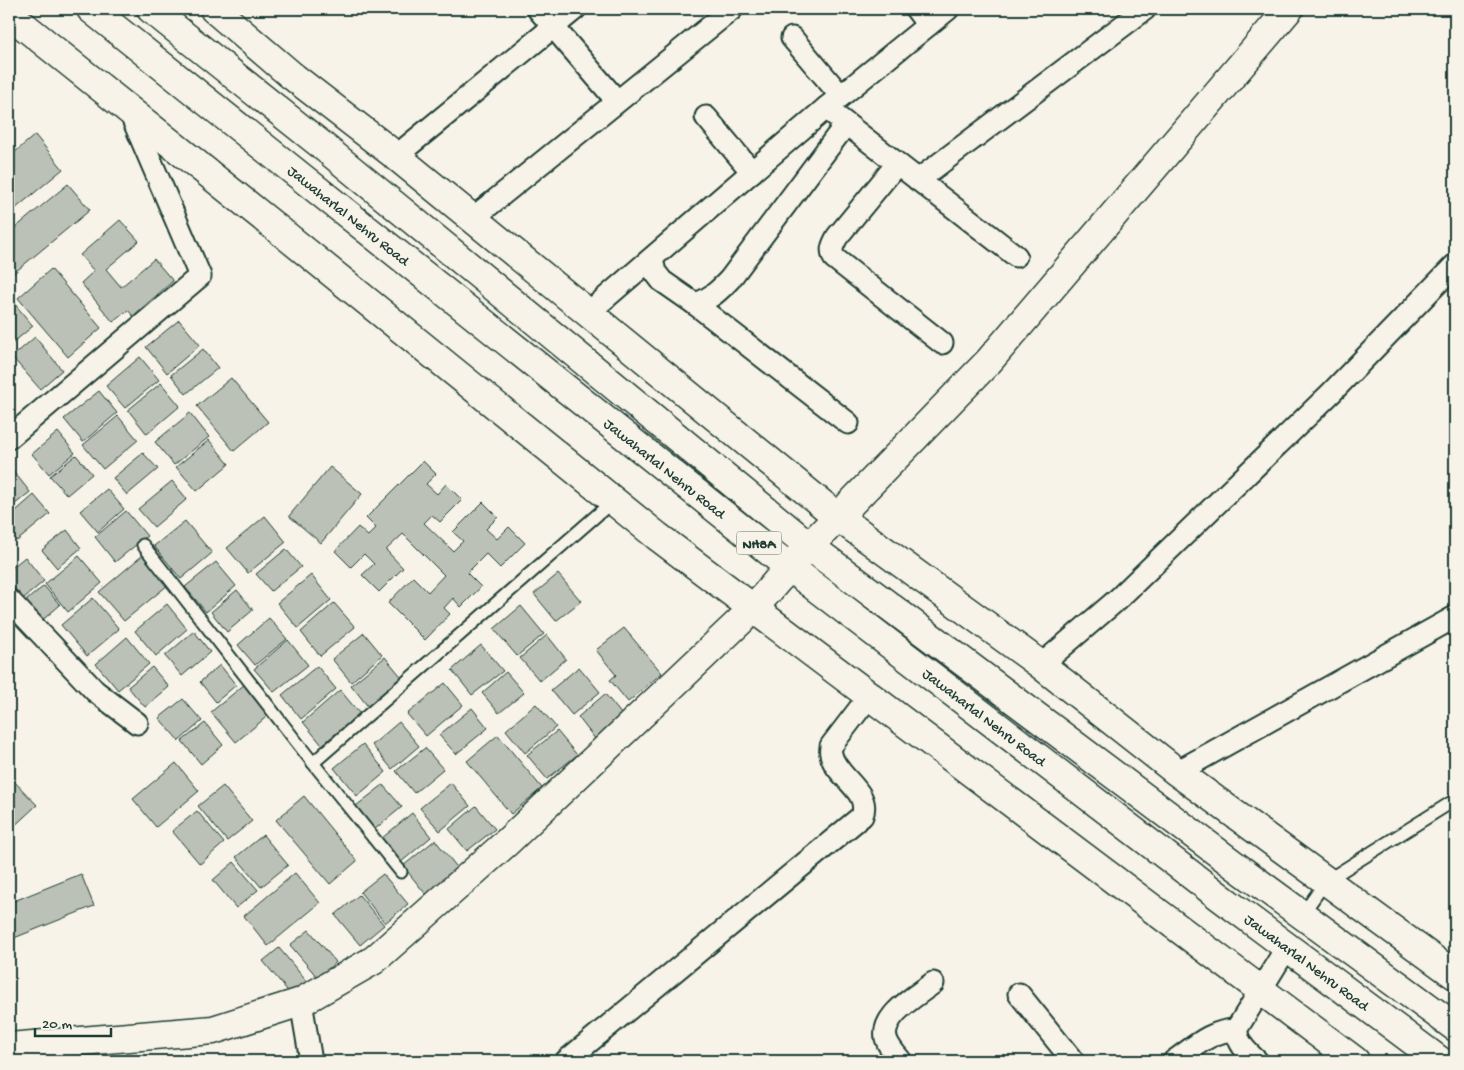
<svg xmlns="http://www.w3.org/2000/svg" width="1464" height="1070" font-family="'Gochi Hand',sans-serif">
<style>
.building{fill:#bbc1b6;stroke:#1f3d34}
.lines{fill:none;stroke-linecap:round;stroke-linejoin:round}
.service-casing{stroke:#1f3d34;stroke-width:15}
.minor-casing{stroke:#1f3d34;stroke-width:25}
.tertiary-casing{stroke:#1f3d34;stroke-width:31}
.primary-casing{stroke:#1f3d34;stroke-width:31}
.service{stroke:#f7f3e8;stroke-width:11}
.minor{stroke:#f7f3e8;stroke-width:21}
.tertiary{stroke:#f7f3e8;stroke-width:28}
.primary{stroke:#f7f3e8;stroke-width:28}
.labels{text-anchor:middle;stroke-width:5;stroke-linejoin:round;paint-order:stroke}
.shield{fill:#f7f3e8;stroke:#60746a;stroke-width:1}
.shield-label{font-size:14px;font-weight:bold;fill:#1f3d34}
.street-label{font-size:15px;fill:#1f3d34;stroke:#f7f3e8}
</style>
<rect width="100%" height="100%" fill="#f7f3e8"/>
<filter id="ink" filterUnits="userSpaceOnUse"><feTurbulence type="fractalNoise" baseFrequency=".02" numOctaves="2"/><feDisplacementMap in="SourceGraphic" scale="10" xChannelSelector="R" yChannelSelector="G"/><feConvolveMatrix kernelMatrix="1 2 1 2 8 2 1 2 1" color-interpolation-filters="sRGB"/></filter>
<g filter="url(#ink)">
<!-- building -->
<g class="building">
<path d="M35 135 63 169 9 214V157Z"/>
<path d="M68 184 90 210 9 277V233Z"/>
<path d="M120 220 139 241 106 269 121 287 154 259 173 281 133 316 128 310 113 322 81 283 94 271 80 255Z"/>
<path d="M51 269 101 328 68 357 18 298Z"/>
<path d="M9 297 33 326 9 346Z"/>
<path d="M179 320 200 345 167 373 146 347Z"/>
<path d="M35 337 62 370 40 389 12 357Z"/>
<path d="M203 349 218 368 186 394 171 375Z"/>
<path d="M140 357 159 380 125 408 106 386Z"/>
<path d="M231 378 268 422 234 451 197 406Z"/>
<path d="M161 383 180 406 147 434 128 410Z"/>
<path d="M99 391 117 413 83 442 64 419Z"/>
<path d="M190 413 209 437 174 465 155 442Z"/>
<path d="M118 416 138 440 103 469 83 445Z"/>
<path d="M58 432 75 453 49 474 32 454Z"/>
<path d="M209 440 229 464 197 491 176 467Z"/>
<path d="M143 453 158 469 127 495 113 478Z"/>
<path d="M76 455 92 474 67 495 50 476Z"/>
<path d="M423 461 436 474 426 484 437 494 446 484 462 500 440 522 432 515 424 523 453 551 463 541 453 532 483 502 498 517 486 529 497 539 509 527 525 543 500 568 486 554 467 573 481 587 461 607 453 598 444 608 450 614 425 640 388 603 413 577 428 592 444 575 403 534 386 550 403 568 379 592 362 575 374 564 364 554 351 567 335 551 358 527 368 536 376 528 366 518Z"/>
<path d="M10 467 30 492 9 509V468Z"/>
<path d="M330 467 362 494 321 543 289 516Z"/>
<path d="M172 481 187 499 154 527 138 509Z"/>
<path d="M107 489 124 509 98 532 80 511Z"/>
<path d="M34 495 50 514 17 541 9 531V517Z"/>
<path d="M126 511 147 536 115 562 95 537Z"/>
<path d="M265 516 286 542 248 573 227 548Z"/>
<path d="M185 521 212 553 181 579 154 546Z"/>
<path d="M67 530 81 548 57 568 42 550Z"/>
<path d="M286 549 301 567 271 591 256 574Z"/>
<path d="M143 555 168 585 124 621 99 592Z"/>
<path d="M79 556 102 583 68 612 45 584Z"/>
<path d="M25 557 44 581 17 604 9 594V570Z"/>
<path d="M216 562 236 586 206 612 185 587Z"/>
<path d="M558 574 581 601 556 621 534 594Z"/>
<path d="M311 575 331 600 298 628 277 603Z"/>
<path d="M44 586 60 605 39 623 23 603Z"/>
<path d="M237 590 253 610 227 632 211 612Z"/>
<path d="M93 598 119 629 87 656 61 625Z"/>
<path d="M334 603 355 627 320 656 301 632Z"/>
<path d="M167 604 187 629 156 656 135 631Z"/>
<path d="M521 606 544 634 517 656 494 629Z"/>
<path d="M269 618 287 639 255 665 238 645Z"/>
<path d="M624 628 662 673 628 702 610 680 616 675 596 650Z"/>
<path d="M194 631 210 652 182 676 165 656Z"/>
<path d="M364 633 382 655 351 682 332 659Z"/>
<path d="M547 635 566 659 540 681 520 658Z"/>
<path d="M127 637 149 664 118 690 96 664Z"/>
<path d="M288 640 308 665 274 692 254 669Z"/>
<path d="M481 645 503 671 472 695 452 670Z"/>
<path d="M385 657 404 680 370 709 351 685Z"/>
<path d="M220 665 236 685 216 702 200 682Z"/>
<path d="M317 666 336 689 301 719 282 695Z"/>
<path d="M152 667 169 687 145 707 128 687Z"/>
<path d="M579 667 600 692 572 715 551 690Z"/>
<path d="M506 672 524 693 499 713 482 693Z"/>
<path d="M445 683 463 705 426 736 407 714Z"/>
<path d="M245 684 270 714 236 742 211 712Z"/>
<path d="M340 690 360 714 322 745 303 722Z"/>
<path d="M605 694 627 721 599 744 578 717Z"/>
<path d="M183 699 202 721 179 741 159 718Z"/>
<path d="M536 704 556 727 525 753 506 730Z"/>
<path d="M472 708 488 728 456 754 439 735Z"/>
<path d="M399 722 419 746 392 769 372 745Z"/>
<path d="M205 723 223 745 201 764 182 741Z"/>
<path d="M557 731 577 755 547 779 527 755Z"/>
<path d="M498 735 542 788 511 814 467 761Z"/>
<path d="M363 744 386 772 357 796 334 768Z"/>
<path d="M425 748 443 769 414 793 396 771Z"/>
<path d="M176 763 199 791 156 827 133 799Z"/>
<path d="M9 776 37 805 10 830 9 829Z"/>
<path d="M451 783 470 806 440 831 420 808Z"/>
<path d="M383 785 402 807 375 829 356 806Z"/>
<path d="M223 786 252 821 227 841 198 806Z"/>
<path d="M304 796 357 861 330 884 276 820Z"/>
<path d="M476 806 495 829 467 851 449 829Z"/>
<path d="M197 811 224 843 200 864 172 831Z"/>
<path d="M412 813 431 837 400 863 381 839Z"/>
<path d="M263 835 288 865 261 887 236 857Z"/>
<path d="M435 840 460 871 428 897 403 866Z"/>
<path d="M234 862 258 890 236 908 213 880Z"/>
<path d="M295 873 320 903 268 946 244 916Z"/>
<path d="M81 874 94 906 9 940V903Z"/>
<path d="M383 874 408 904 385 923 360 892Z"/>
<path d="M359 895 384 925 360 945 335 915Z"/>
<path d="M309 930 336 962 318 978 290 945Z"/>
<path d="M279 948 308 983 292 996 263 961Z"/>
</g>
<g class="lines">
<!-- service casing -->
<g class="service-casing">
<g id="service">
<path d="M143 545 313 763 401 872"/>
<path d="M313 763 613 501"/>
<path d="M1302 915 1326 881 1455 800"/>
</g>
</g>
<!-- minor casing -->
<g class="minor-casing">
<g id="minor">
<path d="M538 9 617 101"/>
<path d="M916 9 928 25"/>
<path d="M792 38 841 96"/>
<path d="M826 108 1016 256"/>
<path d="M706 117 752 172"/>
<path d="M396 156 575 9"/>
<path d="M897 164 837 237C833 245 830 249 834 258L942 343"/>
<path d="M918 180 1145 9"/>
<path d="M472 219 732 9"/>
<path d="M652 259 655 272 662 281 695 304 848 423"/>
<path d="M695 304C710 299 719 291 730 279L846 124"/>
<path d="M588 313 826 108 948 9"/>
<path d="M9 438 200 276 129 110"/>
<path d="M9 600 95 691 137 723"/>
<path d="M1041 665 1118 599 1331 393 1455 265"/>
<path d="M1177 772 1455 617"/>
<path d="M1019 994 1073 1061"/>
<path d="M301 1002 311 1061"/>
<path d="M566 1061 862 816C872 791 835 777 831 754 830 751 831 749 831 746L870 695"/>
<path d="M901 1061C895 1054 888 1046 886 1038 881 1015 918 995 933 983"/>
<path d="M1174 1061C1193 1048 1211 1030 1236 1030"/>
<path d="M1257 1061C1246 1051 1239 1045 1236 1030L1287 947"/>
</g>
</g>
<!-- tertiary casing -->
<g class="tertiary-casing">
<g id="tertiary">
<path d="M214 9 291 75 396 156 838 517 1041 665 1177 772 1455 975"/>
<path d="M9 14 284 234 657 536 1355 1061"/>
<path d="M9 1047 213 1030 301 1002 374 960 505 844 753 609 789 567 989 361 1289 9"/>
</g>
</g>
<!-- primary casing -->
<g class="primary-casing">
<g id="primary">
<path id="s1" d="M91 9 789 567 1220 897 1440 1061"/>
<path d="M151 9 319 143 809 546 1237 867 1455 1027"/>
</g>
</g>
<!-- service -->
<use href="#service" class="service"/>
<!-- minor -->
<use href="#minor" class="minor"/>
<!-- tertiary -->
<use href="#tertiary" class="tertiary"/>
<!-- primary -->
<use href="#primary" class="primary"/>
</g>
</g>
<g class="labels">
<!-- shield labels -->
<rect class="shield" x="736.5" y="531.5" width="45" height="23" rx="4"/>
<g class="shield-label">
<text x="759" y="548">NH8A</text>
</g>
<!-- street labels -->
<g class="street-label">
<text dy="5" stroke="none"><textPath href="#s1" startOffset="330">Jawaharlal Nehru Road</textPath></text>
<text dy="5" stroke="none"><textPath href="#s1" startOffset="735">Jawaharlal Nehru Road</textPath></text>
<text dy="5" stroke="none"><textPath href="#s1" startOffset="1140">Jawaharlal Nehru Road</textPath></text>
<text dy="5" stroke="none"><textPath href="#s1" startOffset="1545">Jawaharlal Nehru Road</textPath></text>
</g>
</g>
<!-- margin -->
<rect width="1464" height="1070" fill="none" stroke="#f7f3e8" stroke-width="30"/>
<rect x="15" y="15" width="1434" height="1040" fill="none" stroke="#1f3d34" stroke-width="2" filter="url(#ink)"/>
<!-- scale -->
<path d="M35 1028v8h76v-8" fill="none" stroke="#1f3d34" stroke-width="2.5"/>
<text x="42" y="1028" font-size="15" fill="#1f3d34" stroke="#f7f3e8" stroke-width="4" paint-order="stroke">20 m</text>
</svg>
